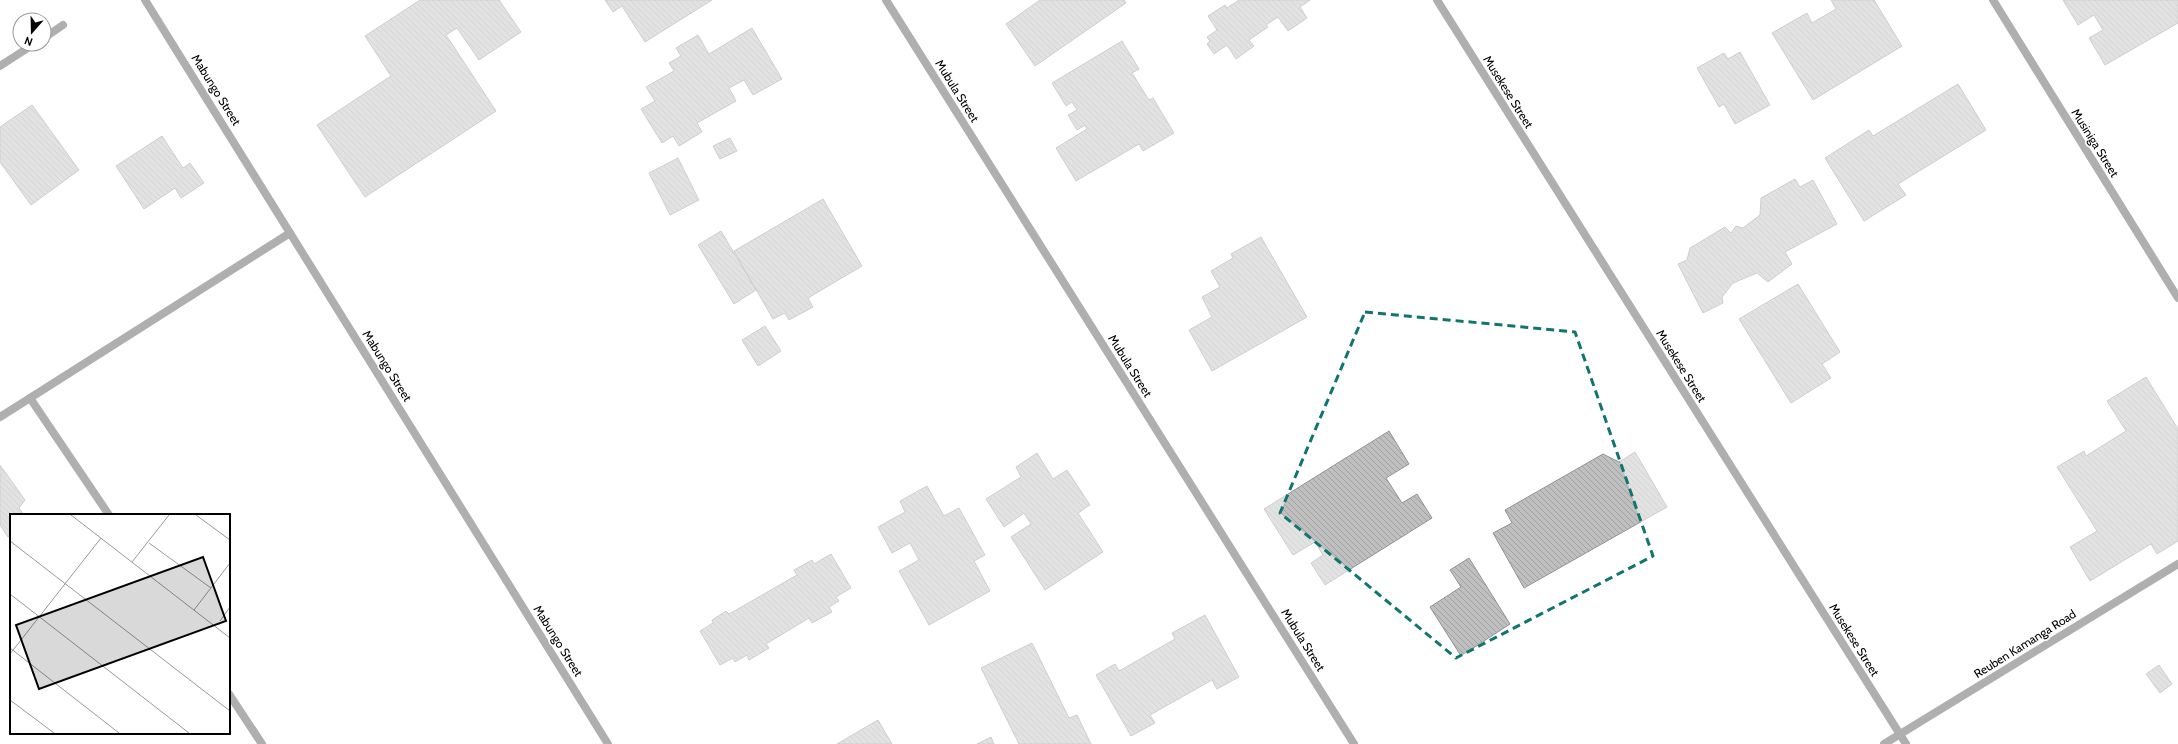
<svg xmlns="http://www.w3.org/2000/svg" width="2178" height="744" font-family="Cabin,sans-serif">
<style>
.building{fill:url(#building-back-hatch);stroke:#939393}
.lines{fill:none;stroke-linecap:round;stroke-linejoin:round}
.street{stroke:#4f4f4f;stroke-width:8}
.marked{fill:none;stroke:#0f766e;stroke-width:3;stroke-dasharray:8 5;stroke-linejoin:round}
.labels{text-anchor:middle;stroke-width:3.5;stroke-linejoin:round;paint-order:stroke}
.street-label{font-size:12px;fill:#000;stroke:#fff}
.inset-road{fill:none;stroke:#999;stroke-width:1}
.view{fill:#000;fill-opacity:0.15;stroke:#000;stroke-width:2}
.inset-edge{fill:none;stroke:#000;stroke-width:2}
</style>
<defs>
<pattern id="building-back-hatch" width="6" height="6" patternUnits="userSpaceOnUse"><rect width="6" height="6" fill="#bfbfbf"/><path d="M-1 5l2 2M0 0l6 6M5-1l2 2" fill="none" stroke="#a2a2a2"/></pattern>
</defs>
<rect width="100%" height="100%" fill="#fff"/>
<!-- building -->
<g class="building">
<path d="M420 0H499L521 32 479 60 457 28 446 35 496 111 365 197 317 125 391 76 365 36Z"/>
<path d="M605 0H712L645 42 622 6 613 12Z"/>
<path d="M1040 0H1124L1126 3 1035 66 1006 24Z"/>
<path d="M1239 0H1310L1300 7 1307 18 1288 31 1278 17 1266 25 1268 27 1249 40 1254 46 1236 59 1227 45 1214 54 1207 44 1210 41 1207 37 1217 30 1208 16 1225 5 1227 8Z"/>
<path d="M1831 0H1874L1902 46 1813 100 1772 33 1807 13 1812 23 1836 9Z"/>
<path d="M2063 0H2178V23L2105 65 2089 38 2103 30 2094 15 2078 25Z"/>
<path d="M752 28 782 79 753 95 744 80 729 88 736 101 697 123 702 132 679 146 673 136 662 143 641 109 655 101 646 87 674 71 669 63 681 56 676 48 698 35 709 54Z"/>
<path d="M1122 41 1139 69 1132 73 1149 100 1153 98 1174 133 1143 151 1139 144 1076 181 1056 148 1087 129 1085 125 1077 130 1068 115 1077 110 1072 102 1066 106 1052 83Z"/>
<path d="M1740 52 1770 105 1735 124 1724 104 1719 107 1697 68 1724 53 1728 59Z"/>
<path d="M1958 84 1986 130 1898 184 1906 195 1864 221 1825 158 1869 130 1873 136Z"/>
<path d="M32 105 79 170 31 205 0 162V127Z"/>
<path d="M162 136 183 168 190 163 204 183 181 198 175 188 144 209 116 166Z"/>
<path d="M730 138 737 151 720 159 713 146Z"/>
<path d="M678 158 699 200 670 215 649 173Z"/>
<path d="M1795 179 1800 187 1813 180 1837 224 1785 252 1792 264 1768 282 1757 273 1733 283 1722 297 1723 303 1703 313 1678 264 1687 260 1690 248 1725 227 1731 233 1736 226 1743 228 1760 215 1761 198Z"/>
<path d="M823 199 862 266 808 298 813 307 789 320 785 313 773 319 734 251Z"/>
<path d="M721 231 756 290 734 304 698 245Z"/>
<path d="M1261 237 1307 317 1212 371 1189 330 1212 317 1202 297 1220 287 1211 271 1233 258 1231 254Z"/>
<path d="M1798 284 1840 352 1822 364 1831 378 1791 403 1739 319Z"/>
<path d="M765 326 781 351 758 366 742 340Z"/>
<path d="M2146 377 2178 429V541L2157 554 2151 544 2090 581 2070 547 2097 531 2057 467 2084 451 2086 456 2126 431 2107 401Z"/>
<path d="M1389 431 1409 464 1386 478 1402 503 1417 494 1432 518 1325 585 1311 563 1323 555 1315 542 1293 555 1264 509Z"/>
<path d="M1635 452 1667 507 1524 588 1493 533 1512 523 1505 510 1603 454 1619 462Z"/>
<path d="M1037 453 1053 479 1067 470 1090 505 1078 513 1103 552 1045 590 1011 537 1031 524 1024 513 1004 527 986 499 1021 477 1016 467Z"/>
<path d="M0 465 25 500 19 508 24 515H11V535L8 537 0 525Z"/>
<path d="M927 486 944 516 959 508 985 555 974 561 990 591 929 625 899 571 919 560 910 543 892 553 878 527 905 512 900 501Z"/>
<path d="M831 554 851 588 836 597 839 601 829 607 832 612 812 623 809 618 766 644 769 648 749 660 747 655 735 662 733 658 720 665 700 631 713 623 712 620 726 611 729 614 797 575 794 570 812 560 814 564Z"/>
<path d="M1469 558 1510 624 1461 656 1430 607 1461 587 1450 570Z"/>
<path d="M1205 615 1239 677 1217 689 1212 680 1150 715 1155 723 1131 736 1096 675 1115 664 1119 671 1175 639 1172 633Z"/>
<path d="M1032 643 1069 718 1077 715 1091 744H1019L981 668Z"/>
<path d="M2159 665 2172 684 2160 693 2146 674Z"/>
<path d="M878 720 892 744H837Z"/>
<path d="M991 737 994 744H977Z"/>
</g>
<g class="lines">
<!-- street -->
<g class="street">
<path d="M145 0 608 744"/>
<path d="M886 0 1354 744"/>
<path d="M1437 0 1906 744"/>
<path d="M1993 0 2178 298"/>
<path d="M44 38 63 25"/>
<path d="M0 66 34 44"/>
<path d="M30 398 109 515"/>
<path d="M0 417 290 233"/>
<path d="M229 694 262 744"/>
<path d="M1884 744 2178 564"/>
</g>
</g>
<!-- marked area -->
<path d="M0 0H2178V744H0ZM1365 312 1575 332 1653 556 1456 658 1280 513Z" fill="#fff" fill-opacity=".55" fill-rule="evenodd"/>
<path class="marked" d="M1365 312 1575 332 1653 556 1456 658 1280 513Z"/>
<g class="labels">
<!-- street labels -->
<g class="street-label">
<text transform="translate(216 90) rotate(58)" y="4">Mabungo Street</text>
<text transform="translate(957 91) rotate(58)" y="4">Mubula Street</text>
<text transform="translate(1508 92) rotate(58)" y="4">Musekese Street</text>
<text transform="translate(2095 143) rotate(58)" y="4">Musiniga Street</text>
<text transform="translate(387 366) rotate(58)" y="4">Mabungo Street</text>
<text transform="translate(1130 366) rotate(58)" y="4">Mubula Street</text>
<text transform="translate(1681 366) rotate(58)" y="4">Musekese Street</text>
<text transform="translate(1303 640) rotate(58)" y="4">Mubula Street</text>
<text transform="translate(1854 640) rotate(58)" y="4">Musekese Street</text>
<text transform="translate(558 641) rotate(58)" y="4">Mabungo Street</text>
<text transform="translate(2025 644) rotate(-32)" y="4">Reuben Kamanga Road</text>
</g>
</g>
<!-- overview -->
<g transform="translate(10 514)">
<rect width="220" height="220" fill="#fff"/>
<path class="inset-road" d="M61 1 220 124M186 1 220 26M0 27 220 197M139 29 201 74M122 48 159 1M0 80 179 219M184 96 220 49M210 107 220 93M0 134 109 219M0 140 91 24M0 186 44 219"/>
<path class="view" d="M193 43 216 107 29 175 6 111Z"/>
<rect width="220" height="220" class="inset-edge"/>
</g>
<!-- north arrow -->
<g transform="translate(32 32) rotate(200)"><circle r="19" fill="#ffffff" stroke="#999999"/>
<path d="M0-3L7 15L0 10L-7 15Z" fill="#000000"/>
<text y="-6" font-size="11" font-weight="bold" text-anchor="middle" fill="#000000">N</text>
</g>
</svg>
